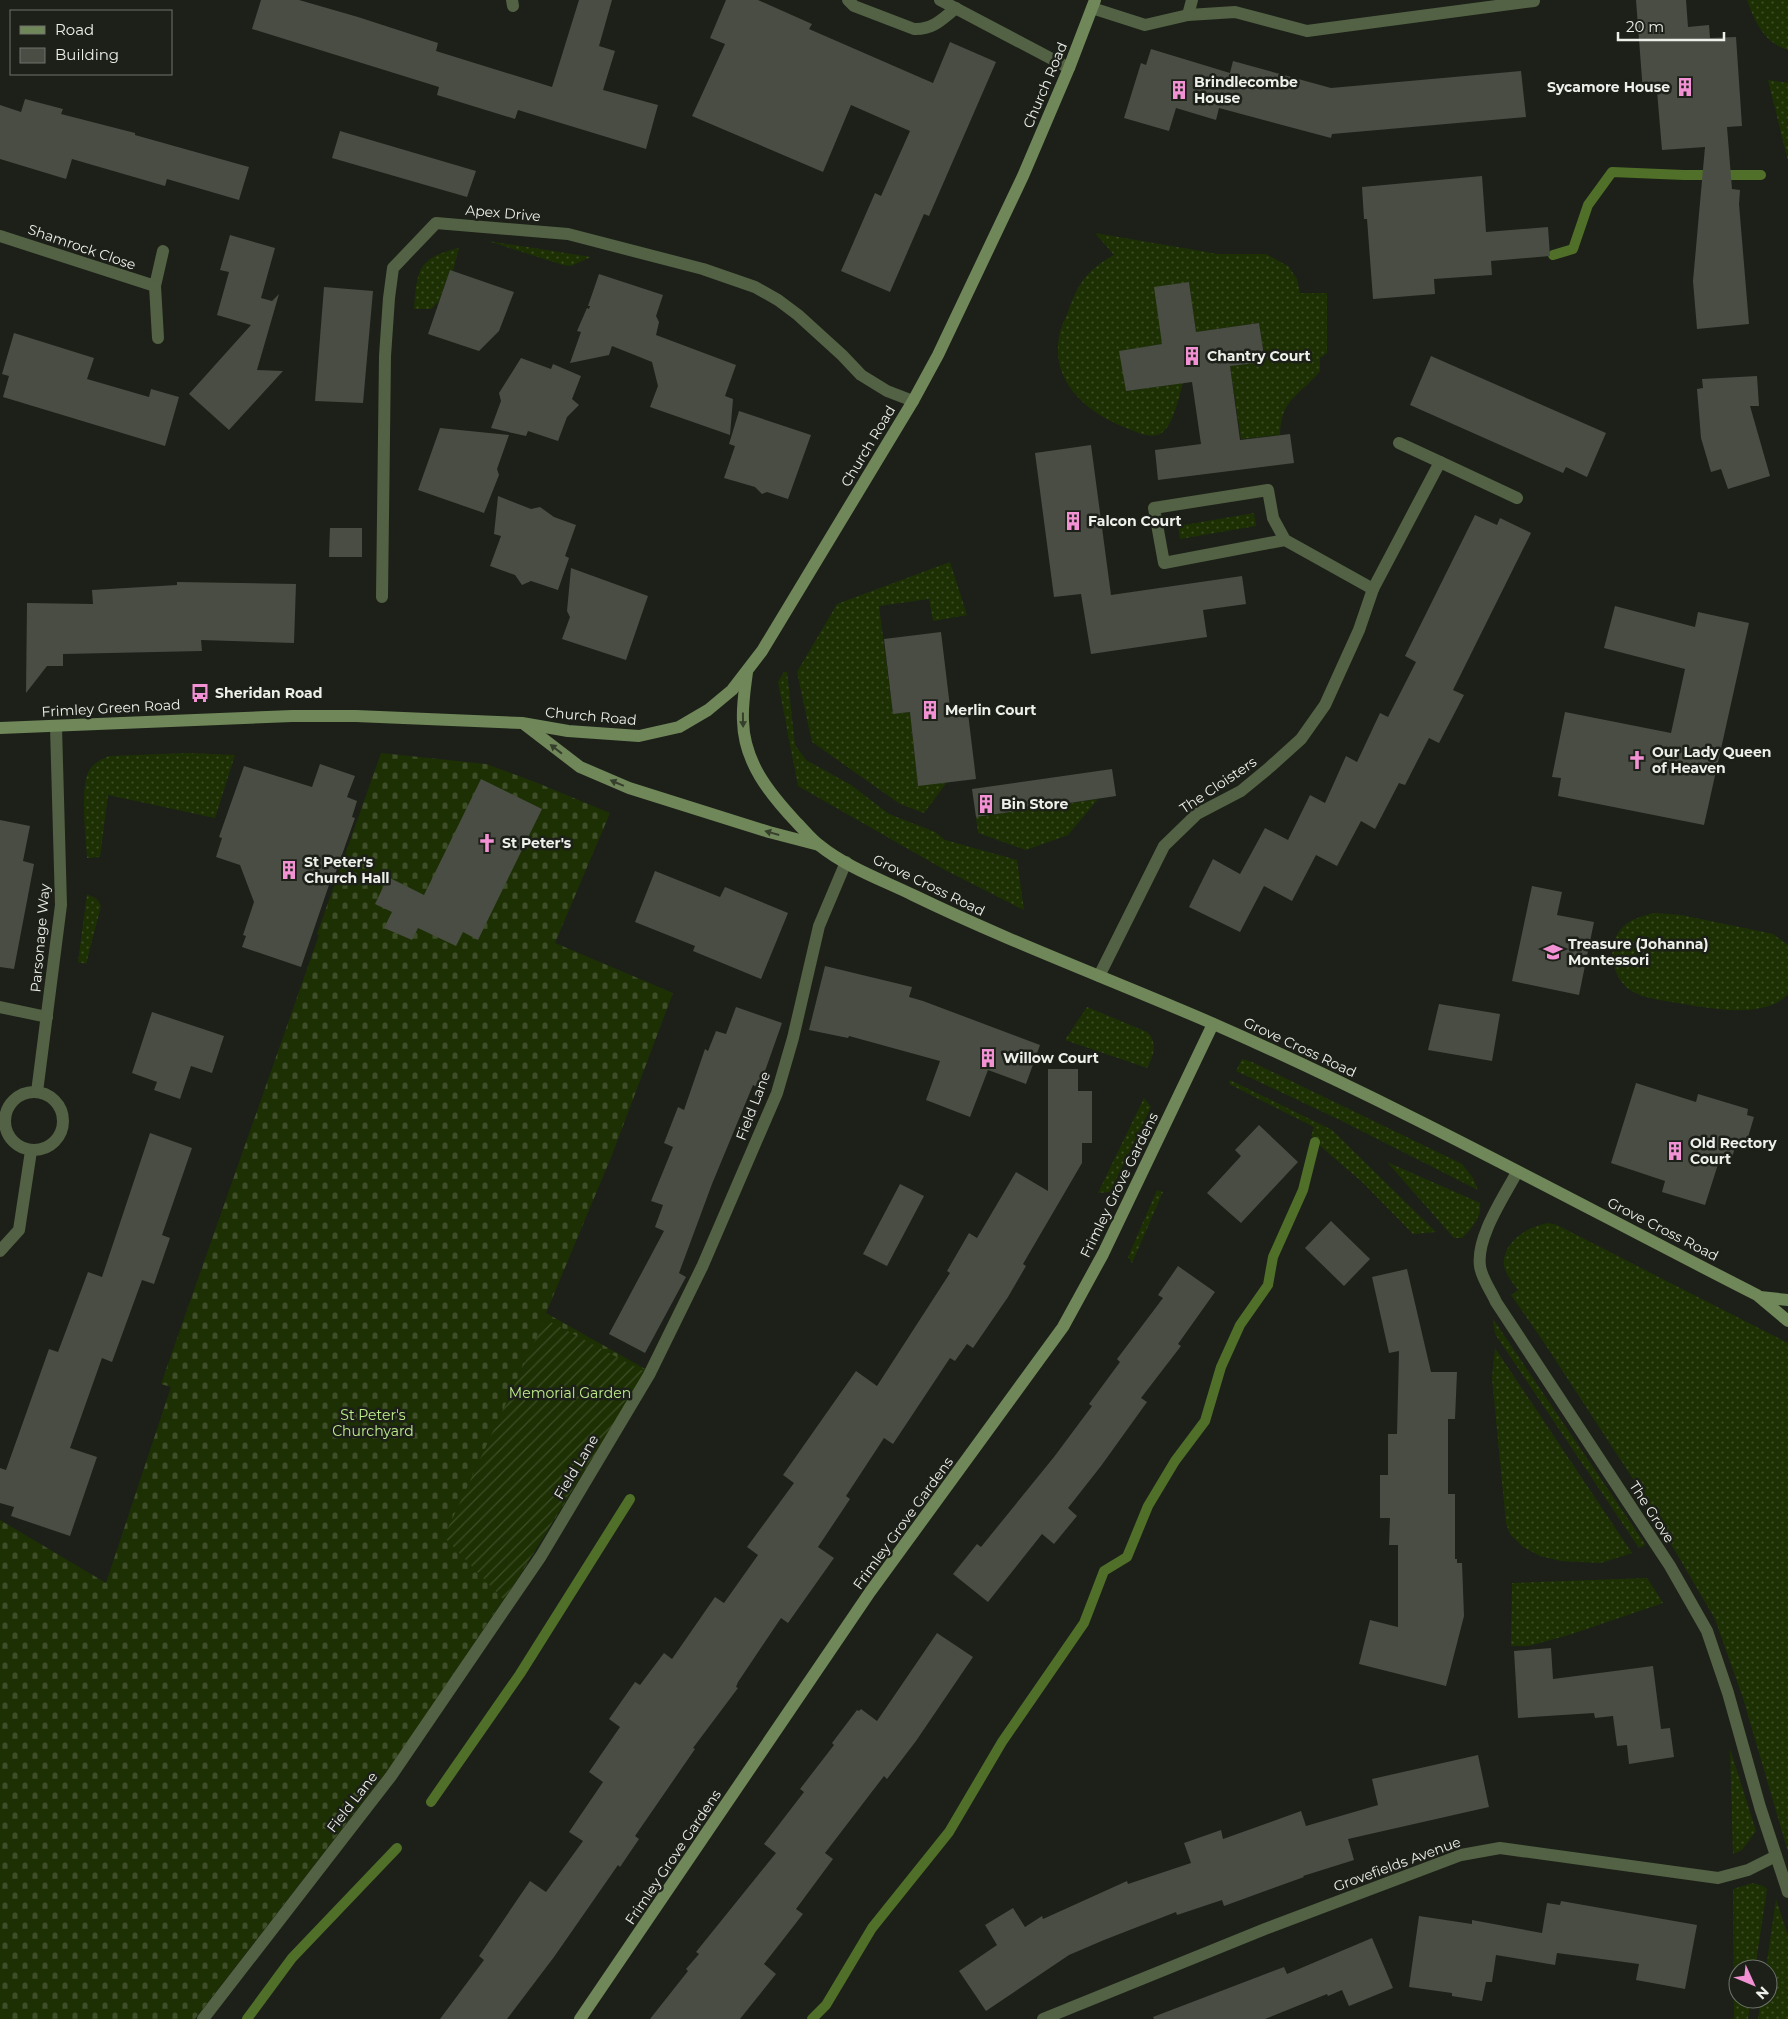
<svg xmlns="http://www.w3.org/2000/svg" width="1788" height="2019" font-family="Montserrat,sans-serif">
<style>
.grass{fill:url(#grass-dots)}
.cemetery{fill:url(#cemetery-stones)}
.garden{fill:url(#garden-furrows)}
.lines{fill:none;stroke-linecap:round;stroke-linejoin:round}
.stream{stroke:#506f28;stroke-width:10}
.building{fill:#494d44}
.street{stroke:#536144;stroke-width:12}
.secondary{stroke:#708759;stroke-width:12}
.oneway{fill:#353f2c}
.labels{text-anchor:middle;stroke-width:5;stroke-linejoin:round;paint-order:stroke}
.poi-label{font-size:14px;font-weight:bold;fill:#ecefea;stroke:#1c2018;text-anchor:start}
.street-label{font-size:14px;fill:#ecefea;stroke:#1c2018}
.park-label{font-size:14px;fill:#bfed8c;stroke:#1c2018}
</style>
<defs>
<pattern id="grass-dots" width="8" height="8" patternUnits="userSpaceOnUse" patternTransform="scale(1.25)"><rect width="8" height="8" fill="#1d3003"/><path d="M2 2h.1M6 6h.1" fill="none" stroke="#3e4e28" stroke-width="1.8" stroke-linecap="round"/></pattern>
<pattern id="cemetery-stones" width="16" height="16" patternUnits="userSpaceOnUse" patternTransform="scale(1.25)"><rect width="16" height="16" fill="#1d3003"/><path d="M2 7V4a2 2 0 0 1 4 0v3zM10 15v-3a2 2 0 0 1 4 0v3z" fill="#3e4e28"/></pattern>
<pattern id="garden-furrows" width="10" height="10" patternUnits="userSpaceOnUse" patternTransform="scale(1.25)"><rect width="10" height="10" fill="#1d3003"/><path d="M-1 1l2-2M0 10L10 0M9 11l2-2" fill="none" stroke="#3e4e28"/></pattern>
</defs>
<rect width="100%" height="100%" fill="#1c2018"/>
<!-- grass -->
<g class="grass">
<path d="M1747 0H1788V50C1764 43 1755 22 1747 0Z"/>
<path d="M1768 80 1788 83V161Z"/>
<path d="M1095 233 1218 254H1266L1288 266 1297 279 1300 293H1327V353L1320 358V371C1300 396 1281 397 1280 435L1241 439 1230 366 1265 361 1259 323 1196 332 1189 282 1162 344 1120 351 1126 391 1183 383C1179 396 1173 428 1160 434 1149 439 1134 431 1124 427 1086 412 1051 381 1059 337 1060 328 1065 320 1068 312 1078 283 1087 270 1114 255Z"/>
<path d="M488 241 591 257 571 266 563 265Z"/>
<path d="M459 248 453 271 450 270 439 301 431 309H414C417 269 418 258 459 248Z"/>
<path d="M1254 513 1256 526 1180 539 1178 526Z"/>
<path d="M950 562 967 615 933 621 929 599 879 606 893 714 910 712 918 785 947 782 924 813 900 804 812 742 797 672 837 604Z"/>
<path d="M784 672H787L795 745 806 760 851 785 889 814 935 832 945 840 1017 860 1024 910 945 870 798 786 778 682Z"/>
<path d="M188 753 235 755 215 818 108 795 100 857 87 858C86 838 79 785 90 769 94 763 102 759 109 756Z"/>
<path d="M1098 799 1068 835 1026 850 978 833 976 817Z"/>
<path d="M87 894 97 899 101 906 86 964 78 962Z"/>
<path d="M1655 913 1681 915 1773 934 1788 945V994C1765 1020 1708 1008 1678 1003 1662 1000 1644 999 1630 990 1611 977 1605 942 1624 926 1632 919 1644 915 1655 913Z"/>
<path d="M1087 1007 1147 1032C1158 1042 1154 1056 1147 1068L1065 1040Z"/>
<path d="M1242 1059 1252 1062 1462 1164 1473 1178 1478 1190 1338 1119 1236 1071Z"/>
<path d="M1230 1080 1332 1130 1436 1232 1413 1234 1362 1182 1318 1144 1319 1140 1311 1136 1314 1127 1229 1084Z"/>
<path d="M1144 1098 1151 1107 1110 1192 1098 1193Z"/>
<path d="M1387 1162 1480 1203C1482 1217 1471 1229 1462 1238H1454Z"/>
<path d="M1157 1190 1163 1192 1132 1263 1128 1257Z"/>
<path d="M1548 1223 1557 1225 1788 1343V1852L1743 1698 1715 1619 1633 1479 1543 1341 1511 1295 1518 1290C1513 1283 1506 1275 1504 1266 1501 1243 1528 1226 1548 1223Z"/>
<path d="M1493 1319 1645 1544V1545L1639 1548 1495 1334Z"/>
<path d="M1495 1348 1632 1553 1601 1563 1561 1561 1540 1556 1523 1547 1510 1534 1506 1523 1492 1378Z"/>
<path d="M1647 1578 1663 1603 1569 1635 1528 1646H1511L1512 1583Z"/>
<path d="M1730 1749 1756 1831 1742 1850 1733 1854Z"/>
<path d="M1753 1883 1763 1886 1767 1889 1755 1969H1738V1999H1751L1748 2019H1734L1733 1889Z"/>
<path d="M1776 1899 1788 1936V2019H1758L1761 1999H1768V1969H1766Z"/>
</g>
<!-- cemetery -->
<path class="cemetery" d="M381 753 486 764 535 782 610 813 555 943 673 993 612 1155 546 1313 647 1370 522 1572 396 1759 195 2019H0V1520L106 1583 171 1387 161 1384 319 935 317 934Z"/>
<!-- garden -->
<path class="garden" d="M545 1319 645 1372 504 1600 444 1537Z"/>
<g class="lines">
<!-- stream -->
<g class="stream">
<path d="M1553 255 1573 249 1588 205 1612 172 1684 175H1761"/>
<path d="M431 1802 520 1674 630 1499"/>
<path d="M247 2019 292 1958 397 1848"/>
<path d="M812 2019 826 2005 872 1928 949 1832 1002 1742 1084 1623 1104 1571 1127 1557 1148 1506 1175 1461 1205 1421 1221 1367 1240 1325 1268 1285 1273 1257 1303 1190 1315 1142"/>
</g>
</g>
<!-- building -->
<g class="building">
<path d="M261 0H299L358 17 438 43 436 51 552 87 579 0H612L599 46 615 51 603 90 658 105 646 149 518 110 515 119 437 95 439 87 252 29Z"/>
<path d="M726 0H758L812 24 809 29 933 83 950 42 996 62 929 216 924 214 890 292 841 271 875 193 881 196 910 131 851 105 823 172 692 116 725 44 710 38Z"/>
<path d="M1636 0H1686L1688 27 1709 25 1710 38 1736 37 1742 126 1727 127 1732 189 1740 190 1739 204 1749 324 1697 329 1693 281 1705 147 1662 150 1657 91 1643 92Z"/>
<path d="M1151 49 1230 73 1233 61 1331 88 1521 71 1526 117 1332 134 1331 138 1219 108 1216 120 1176 108 1169 131 1124 118 1141 63 1146 65Z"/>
<path d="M25 99 63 109 61 114 135 133V135L249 167 239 200 167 179 165 186 72 159 66 179 0 159V105L21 112Z"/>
<path d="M340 131 476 171 467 197 332 158Z"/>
<path d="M1482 176 1486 232 1548 227 1550 256 1491 261 1492 275 1434 279 1435 294 1373 299 1367 219H1364L1362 187Z"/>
<path d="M230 235 275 248 261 298 272 301 279 294 257 370 283 371 229 430 189 394 251 325 217 315 229 272 220 270Z"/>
<path d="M450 270 514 292 499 331 479 351 428 334Z"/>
<path d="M599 274 663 295 656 316 659 322 656 335 736 365 725 396 733 399 730 435 650 407 658 386 652 362 612 346 609 355 570 363 581 332 577 331 587 308 589 309 590 306H588Z"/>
<path d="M1189 282 1196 332 1259 323 1265 362 1230 366 1240 440 1290 434 1294 463 1158 480 1155 450 1201 444 1192 382 1126 391 1119 351 1162 344 1154 287Z"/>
<path d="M324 287 373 291 363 403 315 401Z"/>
<path d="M14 333 94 358 87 379 149 397 151 389 179 397 165 446 3 397 9 376 2 374Z"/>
<path d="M1431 356 1606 433 1587 477 1566 467 1563 473 1410 405Z"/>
<path d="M521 358 551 369 553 364 581 376 572 399 579 405 567 417 558 441 528 431 526 436 491 428 501 401 499 393Z"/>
<path d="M1757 376 1759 406H1750L1770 476 1728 489 1721 469 1711 472 1701 438 1697 389 1703 388 1702 379Z"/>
<path d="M739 411 811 435 788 499 767 492 762 494 755 487 724 478 735 446 729 444Z"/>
<path d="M440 428 509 435 497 469 499 475 484 513 418 490Z"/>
<path d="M1091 445 1111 595 1242 576 1246 604 1203 610 1207 637 1091 654 1081 594 1054 597 1035 453Z"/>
<path d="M498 496 531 509 540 507 554 517 576 525 565 556 569 558 558 590 531 581 522 585 515 575 490 566 501 536 494 534Z"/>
<path d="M1475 515 1497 525 1500 518 1531 533 1453 690 1464 695 1439 743 1429 738 1405 785 1399 783 1375 829 1361 821 1337 866 1316 855 1292 901 1264 886 1240 932 1189 907 1213 859 1240 874 1265 828 1288 840 1310 795 1325 803 1346 756 1357 762 1380 713 1388 717 1416 662 1405 656Z"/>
<path d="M330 528H362V557H329Z"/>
<path d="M571 568 648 596 626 660 562 639 570 617 567 611Z"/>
<path d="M177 582 296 584 294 643 201 640 202 651 63 654V666H47L26 693 27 603 93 604 92 590 177 585Z"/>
<path d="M1615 606 1695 627 1698 612 1749 623 1704 825 1558 796 1561 778 1552 777 1565 712 1671 733 1685 669 1604 648Z"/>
<path d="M941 632 950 707 967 705 976 779 918 786 910 712 893 714 884 639Z"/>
<path d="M320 764 355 776 347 797 357 801 352 817 355 818 332 883 330 882 301 967 242 947 246 936 243 935 254 902 240 865 216 857 222 838 219 837 244 766 312 787Z"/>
<path d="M1112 769 1116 796 976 817 972 789Z"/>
<path d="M481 779 542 809 478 940 463 932 456 946 418 928 412 940 384 928 392 912 375 904 388 877 424 895Z"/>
<path d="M0 820 30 826 23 861 34 864 14 969 0 967Z"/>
<path d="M655 871 720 897 725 887 788 913 761 979 693 951 695 946 635 922Z"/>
<path d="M1532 886 1562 892 1557 915 1594 922 1579 995 1512 981Z"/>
<path d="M825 966 912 987 909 997 923 1001 1040 1045 1026 1084 988 1070 970 1117 926 1100 940 1061 849 1036 848 1038 809 1030Z"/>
<path d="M1439 1004 1500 1014 1492 1061 1428 1050Z"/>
<path d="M736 1007 782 1023 759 1088 753 1085 712 1184 679 1273 686 1277 645 1353 609 1334 664 1231 655 1227 663 1205 651 1201 673 1147 664 1143 678 1107 684 1110 705 1049 708 1051 716 1031 726 1034Z"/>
<path d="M152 1012 224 1036 212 1073 191 1066 180 1099 154 1090 157 1082 132 1073Z"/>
<path d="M1048 1069H1078V1091H1092V1143H1082V1163L1023 1264 1026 1266 1008 1297 973 1348 967 1344 955 1361 950 1358 893 1444 884 1438 846 1496 850 1499 818 1547 834 1558 788 1623 781 1618 738 1682 736 1687 738 1688 693 1748 695 1749 635 1836 639 1839 620 1867 618 1865 554 1957 507 2019H440L484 1960 479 1956 530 1881 546 1892 583 1841 569 1832 603 1782 589 1772 620 1727 609 1719 635 1682 640 1685 664 1653 672 1659 715 1597 724 1603 758 1555 747 1547 794 1483 783 1475 856 1371 877 1386 950 1273 947 1271 969 1233 977 1238 1016 1172 1048 1191Z"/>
<path d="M1636 1083 1696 1102 1698 1094 1748 1109 1747 1115 1754 1117 1746 1144 1737 1141 1731 1161 1720 1158 1705 1205 1662 1192 1665 1181 1611 1163Z"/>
<path d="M1259 1125 1298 1162 1241 1223 1207 1193 1241 1156 1235 1150Z"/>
<path d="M150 1133 192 1148 162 1235 170 1238 154 1284 142 1280 112 1362 102 1358 70 1448 97 1457 70 1536 11 1516 14 1507 0 1503V1468L6 1470 49 1349 58 1352 88 1272 102 1277Z"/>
<path d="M900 1184 924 1196 887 1266 863 1254Z"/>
<path d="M1331 1221 1370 1259 1344 1286 1305 1248Z"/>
<path d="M1178 1266 1215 1292 1178 1344 1181 1346 1141 1398 1147 1402 1101 1466 1068 1508 1077 1516 1054 1544 1042 1534 988 1602 953 1574 977 1544 981 1547 1054 1457 1092 1406 1089 1404 1120 1362 1117 1359 1163 1298 1158 1295Z"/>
<path d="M1407 1269 1431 1372H1457L1455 1419H1448V1494H1455V1559H1457V1563H1462L1464 1616 1446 1686 1359 1664 1370 1620 1398 1627V1545H1389L1390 1518H1380V1475H1388V1434H1397L1399 1351 1389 1353 1372 1277Z"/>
<path d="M937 1633 973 1657 916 1741 887 1779 884 1776 825 1853 833 1859 796 1909 803 1914 764 1964 776 1974 740 2019H650L688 1971 686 1969 699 1954 696 1952 776 1853 764 1844 804 1792 800 1789 834 1745 832 1743 857 1710 859 1711 861 1709 877 1721Z"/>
<path d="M1551 1648 1553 1679 1653 1666 1661 1729 1670 1728 1674 1757 1629 1764 1627 1745 1617 1746 1613 1716 1595 1718 1594 1713 1518 1718 1514 1651Z"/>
<path d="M1478 1755 1489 1807 1348 1839 1354 1860 1303 1876 1304 1877 1224 1906 1222 1900 1177 1915 1176 1912 1104 1940 1069 1955 986 2011 959 1971 997 1945 985 1925 1013 1908 1025 1927 1042 1916 1043 1919 1127 1881 1128 1884 1191 1863 1184 1843 1221 1830 1223 1839 1301 1811 1306 1826 1378 1805 1372 1779Z"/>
<path d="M1561 1901 1697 1925 1685 1989 1636 1980 1639 1964 1557 1953 1555 1965 1496 1955 1492 1982H1486L1482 2001 1452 1996V1993L1409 1987 1419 1916 1472 1924V1920L1542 1933 1547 1903 1560 1905Z"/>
<path d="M1372 1938 1393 1988 1349 2006 1342 1990 1328 1996 1327 1994 1265 2019H1154L1153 2017 1284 1967 1287 1974Z"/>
</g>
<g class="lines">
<!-- street -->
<g class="street">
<path d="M512 0 513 6"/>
<path d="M848 0 854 6 914 29C933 30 942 19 956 8"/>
<path d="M940 0 1069 68"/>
<path d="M1092 8 1145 25 1188 15 1235 12 1307 31 1534 1"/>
<path d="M1188 15 1192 0"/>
<path d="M0 236 155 286 163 251"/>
<path d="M155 286 158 338"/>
<path d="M1399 443 1440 462"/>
<path d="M1285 540 1164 563 1154 508 1268 490 1273 518 1285 540 1373 589"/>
<path d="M382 597 385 356 389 298 393 268 436 223 568 234 703 269 755 287 778 300 798 315 842 355 861 375 887 391 913 401"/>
<path d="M1099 976 1164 846 1197 814 1241 791 1270 767 1301 739 1325 705 1359 630 1373 589 1440 462 1517 498"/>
<path d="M0 1007 47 1017"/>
<circle cx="34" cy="1121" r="29"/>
<path d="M37 1092 61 905 56 727"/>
<path d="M1517 1172C1504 1197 1476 1237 1480 1266 1481 1277 1491 1291 1496 1302L1670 1566 1707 1631 1728 1693 1760 1807 1788 1892"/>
<path d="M0 1251 19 1230 31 1151"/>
<path d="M203 2019 391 1776 541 1556 649 1375 702 1267 777 1093 793 1038 819 926 846 862"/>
<path d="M1043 2019 1265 1929 1461 1855 1500 1848 1718 1878 1748 1870 1776 1856"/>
</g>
<!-- secondary -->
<g class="secondary">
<path d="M747 672C745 688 742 705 743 721 744 763 770 794 797 823 804 830 811 839 819 845 846 867 882 880 913 895 1012 943 1115 981 1216 1025 1401 1106 1578 1204 1757 1295L1788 1321"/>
<path d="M524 724 580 767 629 788 769 832 819 845"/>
<path d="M0 728 292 716H356L522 723 568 731 639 736 679 727 708 710 732 690 762 651 913 401 938 355 1023 176 1069 68 1095 0"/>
<path d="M1760 1297 1788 1300"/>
<path d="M580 2019 870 1592 1063 1327 1103 1254 1213 1024"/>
</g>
</g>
<!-- one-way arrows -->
<defs><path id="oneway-solid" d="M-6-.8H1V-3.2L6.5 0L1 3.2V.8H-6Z" transform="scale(1.25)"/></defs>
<g class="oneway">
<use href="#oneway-solid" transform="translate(743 720) rotate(89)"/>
<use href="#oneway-solid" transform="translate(556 749) rotate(-142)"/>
<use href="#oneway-solid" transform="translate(617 783) rotate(-157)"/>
<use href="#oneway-solid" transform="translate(772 833) rotate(-164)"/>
</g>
<!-- icons -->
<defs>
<g id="building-bare" transform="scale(1.5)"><path d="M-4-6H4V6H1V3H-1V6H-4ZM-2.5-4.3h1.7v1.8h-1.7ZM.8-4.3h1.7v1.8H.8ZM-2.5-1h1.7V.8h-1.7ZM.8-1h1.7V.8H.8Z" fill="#f391d5" stroke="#1c2018" stroke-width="2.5" paint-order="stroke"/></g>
<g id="bus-bare" transform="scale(1.5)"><path d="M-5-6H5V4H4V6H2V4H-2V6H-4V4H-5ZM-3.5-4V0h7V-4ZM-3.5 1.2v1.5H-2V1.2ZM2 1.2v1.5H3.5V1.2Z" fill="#f391d5" stroke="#1c2018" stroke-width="2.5" paint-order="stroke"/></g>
<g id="church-bare" transform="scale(1.5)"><path d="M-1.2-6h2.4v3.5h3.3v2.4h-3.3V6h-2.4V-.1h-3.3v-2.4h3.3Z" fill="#f391d5" stroke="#1c2018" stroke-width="2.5" paint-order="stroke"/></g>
<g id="school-bare" transform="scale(1.5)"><path d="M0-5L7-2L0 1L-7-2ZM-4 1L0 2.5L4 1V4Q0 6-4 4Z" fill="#f391d5" stroke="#1c2018" stroke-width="2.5" paint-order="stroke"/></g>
</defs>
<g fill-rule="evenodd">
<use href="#building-bare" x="1685" y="87"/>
<use href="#building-bare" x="1179" y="90"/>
<use href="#building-bare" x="1192" y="356"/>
<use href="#building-bare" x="1073" y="521"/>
<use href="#bus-bare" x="200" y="693"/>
<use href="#building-bare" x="930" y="710"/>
<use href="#church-bare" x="1637" y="760"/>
<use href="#building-bare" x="986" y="804"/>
<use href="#church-bare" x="487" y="843"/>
<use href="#building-bare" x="289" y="870"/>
<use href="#school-bare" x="1553" y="952"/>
<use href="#building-bare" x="988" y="1058"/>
<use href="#building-bare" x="1675" y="1151"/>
</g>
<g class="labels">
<!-- poi labels -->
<g class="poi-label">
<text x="1194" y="87">Brindlecombe<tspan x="1194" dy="16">House</tspan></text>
<text x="1670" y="92" text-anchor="end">Sycamore House</text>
<text x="1207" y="361">Chantry Court</text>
<text x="1088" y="526">Falcon Court</text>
<text x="215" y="698">Sheridan Road</text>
<text x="945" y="715">Merlin Court</text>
<text x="1652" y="757">Our Lady Queen<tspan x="1652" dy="16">of Heaven</tspan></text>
<text x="1001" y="809">Bin Store</text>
<text x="502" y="848">St Peter's</text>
<text x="304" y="867">St Peter's<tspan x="304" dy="16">Church Hall</tspan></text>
<text x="1568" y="949">Treasure (Johanna)<tspan x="1568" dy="16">Montessori</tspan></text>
<text x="1003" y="1063">Willow Court</text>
<text x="1690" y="1148">Old Rectory<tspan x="1690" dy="16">Court</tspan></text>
</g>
<!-- street labels -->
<g class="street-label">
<text transform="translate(1045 85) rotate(-67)" y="5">Church Road</text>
<text transform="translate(503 213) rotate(5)" y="5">Apex Drive</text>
<text transform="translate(82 247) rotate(19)" y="5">Shamrock Close</text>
<text transform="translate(868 446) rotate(-59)" y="5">Church Road</text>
<text transform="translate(111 708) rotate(-3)" y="5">Frimley Green Road</text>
<text transform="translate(591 716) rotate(5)" y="5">Church Road</text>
<text transform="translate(1218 785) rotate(-34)" y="5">The Cloisters</text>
<text transform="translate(929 885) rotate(26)" y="5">Grove Cross Road</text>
<text transform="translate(40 938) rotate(-85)" y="5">Parsonage Way</text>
<text transform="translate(1300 1047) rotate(25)" y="5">Grove Cross Road</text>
<text transform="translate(753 1106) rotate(-69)" y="5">Field Lane</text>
<text transform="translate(1119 1185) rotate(-64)" y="5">Frimley Grove Gardens</text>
<text transform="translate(1663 1229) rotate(27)" y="5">Grove Cross Road</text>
<text transform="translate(576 1467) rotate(-59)" y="5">Field Lane</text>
<text transform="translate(1652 1512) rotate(57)" y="5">The Grove</text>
<text transform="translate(903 1523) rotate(-54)" y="5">Frimley Grove Gardens</text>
<text transform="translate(352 1802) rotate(-52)" y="5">Field Lane</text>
<text transform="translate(673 1857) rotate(-56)" y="5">Frimley Grove Gardens</text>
<text transform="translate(1397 1864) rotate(-20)" y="5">Grovefields Avenue</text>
</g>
<!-- park labels -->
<g class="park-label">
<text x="570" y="1398">Memorial Garden</text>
<text x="373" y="1420">St Peter's<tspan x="373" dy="16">Churchyard</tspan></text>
</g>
</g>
<!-- legend -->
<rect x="10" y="10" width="162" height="65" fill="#1c2018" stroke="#6f736c"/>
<rect x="20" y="26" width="25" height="8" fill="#708759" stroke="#6f736c"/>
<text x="55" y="35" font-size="15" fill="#ecefea">Road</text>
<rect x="20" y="48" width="25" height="15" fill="#494d44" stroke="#6f736c"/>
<text x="55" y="60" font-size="15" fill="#ecefea">Building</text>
<!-- north arrow -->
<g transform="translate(1753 1984) rotate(134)"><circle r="24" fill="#1c2018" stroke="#6f736c"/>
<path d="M0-4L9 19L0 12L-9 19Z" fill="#f391d5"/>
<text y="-8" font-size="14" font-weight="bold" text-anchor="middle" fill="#ecefea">N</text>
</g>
<!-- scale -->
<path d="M1618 32v8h106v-8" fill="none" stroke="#ecefea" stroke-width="2.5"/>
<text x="1626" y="32" font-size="15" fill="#ecefea" stroke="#1c2018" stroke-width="4" paint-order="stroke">20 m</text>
</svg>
